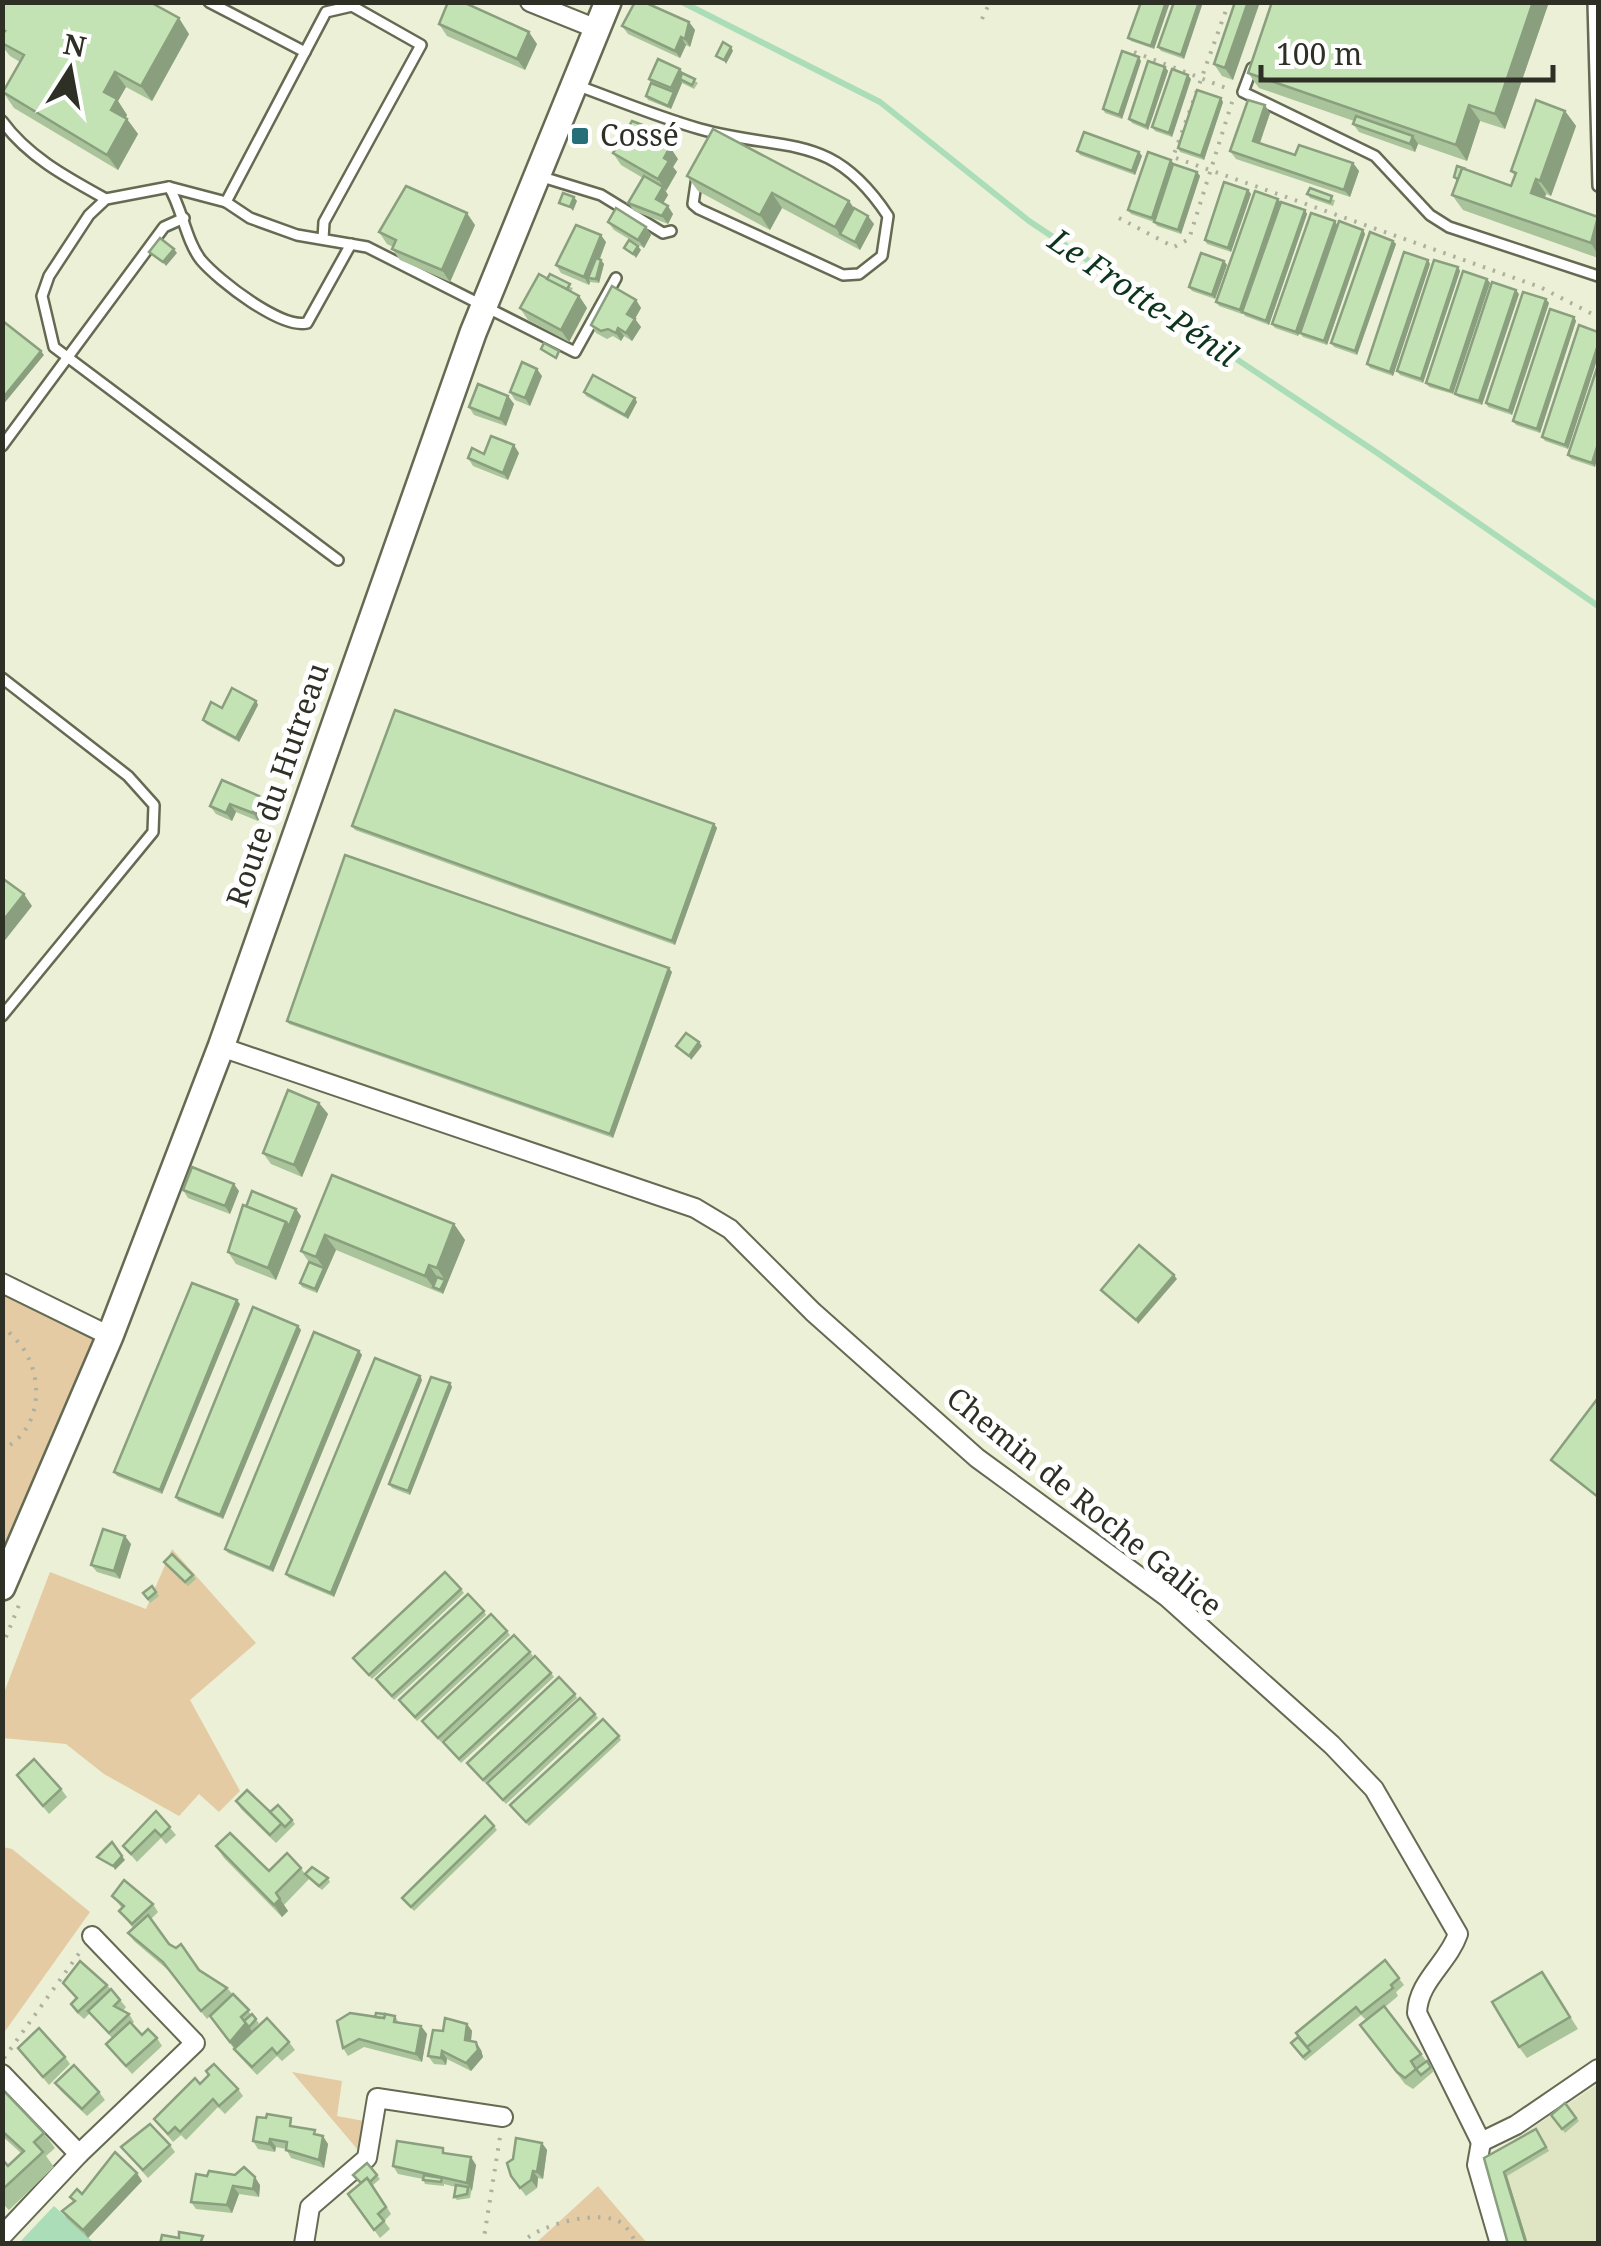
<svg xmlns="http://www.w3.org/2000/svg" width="1601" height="2246" font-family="'Noto Serif',serif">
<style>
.built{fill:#dfe5c3}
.green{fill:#e4cba3}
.water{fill:#abddb9}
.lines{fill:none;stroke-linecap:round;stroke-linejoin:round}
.stream{stroke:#abddb9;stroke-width:6}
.lane-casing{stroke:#656a53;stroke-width:14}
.street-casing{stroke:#656a53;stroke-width:22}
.secondary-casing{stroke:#656a53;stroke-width:30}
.path{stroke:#adb19d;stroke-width:4;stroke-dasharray:2.5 8;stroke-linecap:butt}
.lane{stroke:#fff;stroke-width:9}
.street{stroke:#fff;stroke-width:18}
.secondary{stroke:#fff;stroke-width:25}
.wall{fill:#a9c39b}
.shaded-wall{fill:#899f7e}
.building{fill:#c4e3b4;stroke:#899f7e;stroke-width:2.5}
.poi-dot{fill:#266f79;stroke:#fff;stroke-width:4}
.labels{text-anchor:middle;stroke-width:10;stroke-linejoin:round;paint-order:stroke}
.poi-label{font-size:30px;fill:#2e3026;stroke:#fff;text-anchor:start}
.street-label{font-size:30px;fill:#2e3026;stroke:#fff}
.water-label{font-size:32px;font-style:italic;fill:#0d341c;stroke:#fff}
</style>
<rect width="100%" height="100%" fill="#ebf0d6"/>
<!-- built -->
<path class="built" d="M1598 2084V2243H1500L1478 2164Z"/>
<!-- green -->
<g class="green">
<path d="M3 1290 97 1336 3 1559Z"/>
<path d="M172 1549 256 1643 190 1700 240 1791 219 1812 199 1794 179 1816 104 1774 66 1744 3 1738 2 1698 50 1572 146 1609Z"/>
<path d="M3 1847 12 1849 90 1912 3 2034Z"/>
<path d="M292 2072 342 2081 337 2116 364 2121 358 2150Z"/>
<path d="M598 2186 647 2243H536Z"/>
</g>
<!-- water -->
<path class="water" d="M54 2206 94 2243 18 2244Z"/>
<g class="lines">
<!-- stream -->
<path class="stream" d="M682 2 880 102 1029 221 1376 452 1598 606"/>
<!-- lane casing -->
<g class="lane-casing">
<g id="lane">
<path d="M209 2 305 52"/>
<path d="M1593 2 1598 186"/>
<path d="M1252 68 1243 92 1375 156 1430 215 1449 227 1598 276"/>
<path d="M576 85C617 100 658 117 700 129 786 153 831 130 888 216L882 256 859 274 843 275 699 209 693 204 697 177"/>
<path d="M2 121C28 157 68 178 106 199"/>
<path d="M539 176 601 195 663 233 671 231"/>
<path d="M169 187C182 208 186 241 201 260 219 281 281 329 307 323L351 244"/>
<path d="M226 202 169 187 106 199 89 215 49 276 42 296 54 347 338 560"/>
<path d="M323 239 324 222 421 45 352 6 326 12 226 202 250 218 297 235 367 247 575 352 616 278"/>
<path d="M2 446 164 227 184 218"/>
<path d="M2 678 128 776 154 805 153 832 2 1016"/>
</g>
</g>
<!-- street casing -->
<g class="street-casing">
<g id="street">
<path d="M530 2 597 29"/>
<path d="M221 1047 695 1208 730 1229 813 1312 977 1458 1167 1597 1332 1745 1374 1789 1458 1934C1448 1963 1418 1981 1417 2013L1481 2142"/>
<path d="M2 1283 110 1336"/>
<path d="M2 2074 79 2154"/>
<path d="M1481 2142 1516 2125 1598 2069"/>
<path d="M1481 2142 1477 2165 1500 2244"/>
<path d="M2 2236 79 2154 195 2043 92 1936"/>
<path d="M304 2244 310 2207 367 2158 377 2098 503 2117"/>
</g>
</g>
<!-- secondary casing -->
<g class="secondary-casing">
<path id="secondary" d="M2 1587 110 1336 221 1047 473 333 608 2"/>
</g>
<!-- path -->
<g class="path">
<path d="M1229 2 1173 157 1540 287 1598 317"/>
<path d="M982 19 990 2"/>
<path d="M1134 52 1231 90"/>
<path d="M1119 218 1174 247 1189 239 1233 99"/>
<path d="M2 1325C11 1335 23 1345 28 1357 44 1389 37 1434 2 1449"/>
<path d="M2 1647 21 1600"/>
<path d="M4 2058 80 1952"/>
<path d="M483 2244 500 2137"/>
<path d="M520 2244C537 2225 602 2207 623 2224 628 2228 633 2238 637 2244"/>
</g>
<!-- lane -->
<use href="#lane" class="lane"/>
<!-- street -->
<use href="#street" class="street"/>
<!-- secondary -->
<use href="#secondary" class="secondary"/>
</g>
<!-- wall -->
<g class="wall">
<path d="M2 2 189 34 152 101 126 87 118 101 127 115 126 118 138 134 118 170 14 108 3 92 20 62 10 56 2 46Z"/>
<path d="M1141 2H1170L1154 49 1131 41 1128 38Z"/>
<path d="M1174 2H1203L1184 59 1161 51 1158 47Z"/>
<path d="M1235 2 1233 80 1222 76 1214 64Z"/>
<path d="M1272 2H1549L1505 129 1480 121 1467 161 1418 144 1415 152 1359 132 1353 124 1354 121 1259 88 1248 73Z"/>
<path d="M689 22 695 30 690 47 686 45 680 58 628 34 622 26Z"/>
<path d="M439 24 537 44 525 70 447 36Z"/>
<path d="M1141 61 1122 119 1105 113 1103 109Z"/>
<path d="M1165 67 1168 71 1148 130 1132 123 1129 119Z"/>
<path d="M682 73 698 83 694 89 682 83 671 109 648 100 646 96 651 83 649 79Z"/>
<path d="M1191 79 1172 137 1155 131 1152 127Z"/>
<path d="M1223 102 1204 160 1180 152 1178 148Z"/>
<path d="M1565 111 1576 126 1551 196 1546 194 1545 198 1598 217V258L1463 210 1452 195 1457 181 1454 177 1511 186 1515 176 1511 171Z"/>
<path d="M1270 113 1260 143 1295 155 1353 163 1359 171 1350 197 1236 159 1230 151Z"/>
<path d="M1077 151 1139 152 1142 156 1135 175 1080 155Z"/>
<path d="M613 153 678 159 673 167 677 172 666 191 665 190 668 195 663 203 673 214 668 224 634 211 628 203 643 178 621 165Z"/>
<path d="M1174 164 1197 172 1200 176 1181 234 1157 226 1154 222 1131 214 1128 210Z"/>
<path d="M687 176 849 201 854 208 874 224 860 250 782 208 770 230 698 191Z"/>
<path d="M1248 190 1251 194 1231 252 1207 244 1205 240Z"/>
<path d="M1307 194 1335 200 1333 206 1310 198Z"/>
<path d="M1278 199 1281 203 1305 210 1307 214 1269 325 1245 316 1243 313 1242 314 1219 306 1216 302Z"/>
<path d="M1335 221 1337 225 1298 336 1275 328 1272 324Z"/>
<path d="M608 222 646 227 651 235 644 248 614 230Z"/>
<path d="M475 225 450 282 400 260 392 249 393 247 387 244 379 232Z"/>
<path d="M1363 230 1365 234 1327 345 1303 337 1300 333Z"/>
<path d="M1393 241 1396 244 1357 355 1334 347 1331 343Z"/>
<path d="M606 242 600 259 604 264 599 283 590 282 589 285 561 273 556 265Z"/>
<path d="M1224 261 1227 265 1215 299 1192 291 1189 287Z"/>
<path d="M1430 264 1393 376 1370 368 1367 364Z"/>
<path d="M1458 267 1460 271 1423 383 1400 375 1397 371Z"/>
<path d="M547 279 573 288 571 291 579 296 587 308 569 342 528 320 520 308Z"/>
<path d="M1487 279 1490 283 1453 394 1429 387 1426 383Z"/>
<path d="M1519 294 1482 405 1458 397 1455 394Z"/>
<path d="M636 300 641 308 635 319 641 327 632 341 624 336 621 341 613 336 607 339 596 333 591 325Z"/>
<path d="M1549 303 1512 415 1488 407 1486 403Z"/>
<path d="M1574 317 1576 321 1540 433 1516 425 1513 421Z"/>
<path d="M1598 332V357L1568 449 1545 441 1542 437Z"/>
<path d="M1598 365 1595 467 1571 459 1568 455Z"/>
<path d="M542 376 530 406 515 400 510 392Z"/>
<path d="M584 392 637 402 628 419 586 396Z"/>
<path d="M508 396 514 404 506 426 474 415 469 407Z"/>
<path d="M519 453 508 480 473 466 468 458 484 454Z"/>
<path d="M256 701 258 705 239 742 206 724 203 720 222 708Z"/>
<path d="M259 796 265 803 258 821 236 812 232 821 216 814 210 806Z"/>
<path d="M714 824 717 828 675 945 355 830 352 826Z"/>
<path d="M672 972 613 1138 289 1024 287 1021Z"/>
<path d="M319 1103 328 1114 302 1177 271 1164 263 1153Z"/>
<path d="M332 1175 454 1224 465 1240 443 1294 336 1250 317 1293 302 1287 300 1283 309 1262 301 1251Z"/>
<path d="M183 1190 239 1191 230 1214 188 1198Z"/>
<path d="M301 1216 276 1280 236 1264 228 1252Z"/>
<path d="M240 1304 162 1494 117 1476 114 1472Z"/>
<path d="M298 1326 301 1330 223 1519 178 1501 176 1497Z"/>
<path d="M359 1351 362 1355 273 1572 228 1553 225 1549Z"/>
<path d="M420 1376 422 1380 334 1597 289 1578 286 1574Z"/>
<path d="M450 1383 452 1387 410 1495 392 1488 389 1484Z"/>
<path d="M1598 1398V1498L1554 1464 1551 1460Z"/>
<path d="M131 1544 120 1579 97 1572 91 1565Z"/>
<path d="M164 1562 193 1575 196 1579 188 1586Z"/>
<path d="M152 1586 159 1596 150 1603 143 1593Z"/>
<path d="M461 1589 464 1593 372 1679 356 1662Z"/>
<path d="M484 1611 486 1615 394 1700 378 1683Z"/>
<path d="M507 1631 510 1635 417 1721 401 1704Z"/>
<path d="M530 1652 533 1656 441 1742 425 1725Z"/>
<path d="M551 1673 554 1677 461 1763 446 1746Z"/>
<path d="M575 1694 577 1698 485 1783 469 1766Z"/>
<path d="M595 1714 598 1718 506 1804 490 1787Z"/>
<path d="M619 1736 621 1740 529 1826 513 1809Z"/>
<path d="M17 1775 61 1789 67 1797 49 1814Z"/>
<path d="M236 1801 292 1820 295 1824 276 1843 241 1809Z"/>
<path d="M156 1811 176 1835 166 1844 161 1838 137 1862 123 1846Z"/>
<path d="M494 1826 497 1830 414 1911 405 1901 402 1898Z"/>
<path d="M216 1846 269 1871 301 1868 305 1874 328 1878 330 1882 322 1890 309 1879 284 1905 288 1911 282 1917 224 1858Z"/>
<path d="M112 1896 153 1904 158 1912 151 1919 169 1944 199 1970 227 1988 259 2023 244 2040 289 2042 295 2050 282 2061 277 2056 257 2075 240 2057 210 2016 207 2019 168 1970 134 1941 128 1933 134 1929 119 1911 122 1908Z"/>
<path d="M1385 1960 1404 1985 1396 1992 1398 1996 1385 2007 1434 2071 1413 2089 1405 2084 1368 2036 1366 2020 1361 2015 1305 2061 1294 2047Z"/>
<path d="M63 1983 107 1985 126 2007 123 2011 129 2014 134 2022 132 2024 142 2035 157 2038 162 2046 132 2074 106 2044 112 2038 90 2013 84 2019 76 2012 71 2004 76 1999Z"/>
<path d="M1550 1984 1578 2029 1527 2058 1519 2047Z"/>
<path d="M395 2016 399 2023 421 2026 427 2034 422 2062 364 2047 348 2056 343 2048 375 2017Z"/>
<path d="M467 2024 472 2031 471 2041 481 2050 483 2057 471 2071 447 2059 446 2065 434 2064 428 2056 443 2031Z"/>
<path d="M18 2048 65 2057 70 2064 49 2085Z"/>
<path d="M55 2083 99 2092 105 2100 87 2116 61 2091Z"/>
<path d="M200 2084 238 2089 243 2096 225 2114 218 2107 186 2140 181 2135 173 2142 154 2119Z"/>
<path d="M2 2089 44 2133 55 2148 46 2156 54 2167 9 2210 2 2203V2159L8 2166 21 2153 2 2136Z"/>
<path d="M1565 2103 1579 2121 1565 2133 1551 2115Z"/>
<path d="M296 2126 318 2135 328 2144 324 2168 291 2158 286 2149 276 2147 275 2152 258 2149 253 2141Z"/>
<path d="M1536 2129 1549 2151 1507 2176 1528 2244H1508L1484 2158Z"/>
<path d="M542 2143 547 2150 543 2179 538 2178 537 2188 526 2196 511 2176Z"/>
<path d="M170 2145 175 2152 148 2178 121 2147Z"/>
<path d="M447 2153 476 2165 470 2198 457 2200 454 2197 456 2187 444 2184V2186L425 2184 423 2179 398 2174 393 2166Z"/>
<path d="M367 2163 380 2179 373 2185 391 2214 384 2221 390 2229 380 2238 348 2194 360 2184Z"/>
<path d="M196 2174 260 2185 259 2197 239 2194 232 2213 196 2209 191 2202Z"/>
<path d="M142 2181 88 2238 67 2219 62 2211 74 2202 70 2197Z"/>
</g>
<!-- shaded-wall -->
<g class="shaded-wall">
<path d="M1166 2H1170L1154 49 1151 46Z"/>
<path d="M1199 2H1203L1184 59 1181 55Z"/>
<path d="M1248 2H1260L1233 80 1225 68Z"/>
<path d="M1533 2H1549L1505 129 1495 114Z"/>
<path d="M179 18 189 34 152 101 141 86Z"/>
<path d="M689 22 695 30 690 47 685 39Z"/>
<path d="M529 32 537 44 525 70 517 59Z"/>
<path d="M681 37 686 45 680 58 675 51Z"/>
<path d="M731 47 733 51 726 64 724 60Z"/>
<path d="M1139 57 1141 61 1122 119 1119 115Z"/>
<path d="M1165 67 1168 71 1148 130 1146 126Z"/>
<path d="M680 69 685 76 680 79 682 83 671 109 668 106 674 92 671 88Z"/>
<path d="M115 72 126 87 118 101 127 115 121 125 111 110 104 92Z"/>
<path d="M1188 75 1191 79 1172 137 1169 133Z"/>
<path d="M1221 98 1223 102 1204 160 1201 156Z"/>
<path d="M1265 105 1270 113 1258 148 1253 141Z"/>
<path d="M1469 105 1480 121 1467 161 1456 145Z"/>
<path d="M1565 111 1576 126 1551 196 1540 181Z"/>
<path d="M127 119 138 134 118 170 107 155Z"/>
<path d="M1413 136 1418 144 1415 152 1410 144Z"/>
<path d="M670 147 678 159 673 167 677 172 666 191 658 179 664 158Z"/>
<path d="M1139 152 1142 156 1135 175 1132 171Z"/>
<path d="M1171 160 1174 164 1155 222 1152 218Z"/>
<path d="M1353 163 1359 171 1350 197 1344 190Z"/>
<path d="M1197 172 1200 176 1181 234 1178 230Z"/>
<path d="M1536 179 1546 194 1541 208 1531 193Z"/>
<path d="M663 187 668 195 661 207 656 199Z"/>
<path d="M1248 190 1251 194 1231 252 1228 248Z"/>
<path d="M772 193 782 208 770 230 760 215Z"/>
<path d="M574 197 577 201 573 211 570 207Z"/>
<path d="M1278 199 1281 203 1242 314 1240 310Z"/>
<path d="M849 201 859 216 840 234 835 227Z"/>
<path d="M668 206 673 214 668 224 662 216Z"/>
<path d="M1305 210 1307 214 1269 325 1266 321Z"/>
<path d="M467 213 475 225 450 282 442 270Z"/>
<path d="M868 216 874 224 860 250 855 242Z"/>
<path d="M1335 221 1337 225 1298 336 1296 332Z"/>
<path d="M1598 221V255L1591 243Z"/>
<path d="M646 227 651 235 644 248 638 240Z"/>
<path d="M1363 230 1365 234 1327 345 1324 341Z"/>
<path d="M601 235 606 242 592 278H588L590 282 589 285 584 277Z"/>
<path d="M1393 241 1396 244 1357 355 1355 351Z"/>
<path d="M638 246 641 250 636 258 633 254Z"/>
<path d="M174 249 177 253 166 266 163 262Z"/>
<path d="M601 260 604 264 599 283 596 279Z"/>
<path d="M1428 260 1430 264 1393 376 1390 372Z"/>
<path d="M1224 261 1227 265 1215 299 1212 295Z"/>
<path d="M1458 267 1460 271 1423 383 1421 379Z"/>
<path d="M1487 279 1490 283 1453 394 1450 391Z"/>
<path d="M1516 290 1519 294 1482 405 1479 401Z"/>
<path d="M579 296 587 308 569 342 561 330Z"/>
<path d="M1546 299 1549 303 1512 415 1509 411Z"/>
<path d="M636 300 641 308 633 322 627 314Z"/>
<path d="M1574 317 1576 321 1540 433 1537 429Z"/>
<path d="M635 319 641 327 632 341 626 333Z"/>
<path d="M618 328 624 336 621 341 616 333Z"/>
<path d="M1598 345V357L1568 449 1565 445Z"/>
<path d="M41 351 44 355 2 406V399Z"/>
<path d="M537 369 542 376 530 406 525 398Z"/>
<path d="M508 396 514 404 506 426 500 419Z"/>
<path d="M635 398 637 402 628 419 625 415Z"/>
<path d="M1598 444V456L1595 467 1592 463Z"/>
<path d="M514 445 519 453 508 480 503 473Z"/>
<path d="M256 701 258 705 239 742 236 738Z"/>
<path d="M259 796 265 803 258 821 253 813Z"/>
<path d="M230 804 236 812 232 821 226 813Z"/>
<path d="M714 824 717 828 675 945 672 941Z"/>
<path d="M24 894 32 906 2 944V922Z"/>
<path d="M669 968 672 972 613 1138 610 1134Z"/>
<path d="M699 1042 702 1046 691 1060 689 1056Z"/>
<path d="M319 1103 328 1114 302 1177 294 1165Z"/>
<path d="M234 1184 239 1191 230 1214 225 1206Z"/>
<path d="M296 1209 301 1216 294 1234 289 1226Z"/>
<path d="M286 1222 294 1234 276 1280 268 1268Z"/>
<path d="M454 1224 465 1240 443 1294 440 1290 445 1280 437 1268Z"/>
<path d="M325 1235 336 1250 317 1293 315 1289 324 1268 316 1257Z"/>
<path d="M429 1265 440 1281 433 1287 436 1291 425 1276Z"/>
<path d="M1174 1275 1177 1279 1138 1324 1136 1320Z"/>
<path d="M237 1300 240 1304 162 1494 160 1490Z"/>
<path d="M298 1326 301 1330 223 1519 220 1515Z"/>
<path d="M359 1351 362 1355 273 1572 270 1568Z"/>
<path d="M420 1376 422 1380 334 1597 331 1593Z"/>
<path d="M450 1383 452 1387 410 1495 408 1491Z"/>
<path d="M125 1536 131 1544 120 1579 114 1571Z"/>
<path d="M122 1856 125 1860 115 1870 113 1866Z"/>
<path d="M276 1893 288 1911 282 1917 274 1905Z"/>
<path d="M246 2023 252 2031 236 2050 230 2042Z"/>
<path d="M467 2024 472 2031 470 2048 465 2040Z"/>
<path d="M421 2026 427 2034 422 2062 416 2054Z"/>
<path d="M476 2042 481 2050 483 2057 471 2071 466 2063Z"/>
<path d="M442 2051 447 2059 446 2065 441 2058Z"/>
<path d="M323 2136 328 2144 324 2168 319 2160Z"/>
<path d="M270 2139 276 2147 275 2152 269 2144Z"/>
<path d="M542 2143 547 2150 543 2179 537 2172Z"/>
<path d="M471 2157 476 2165 472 2191 467 2183Z"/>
<path d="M533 2171 538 2178 537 2188 531 2180Z"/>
<path d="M1504 2172 1507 2176 1528 2244H1526Z"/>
<path d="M137 2173 142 2181 88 2238 83 2230Z"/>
<path d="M255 2177 260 2185 259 2197 253 2189Z"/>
<path d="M233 2186 239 2194 232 2213 227 2205Z"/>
</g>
<!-- building -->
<g class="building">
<path d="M2 2H150L179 18 141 86 115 72 104 92 117 99 111 110 127 119 107 155 3 92 24 55 2 43V35L5 31 2 30Z"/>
<path d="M448 2H463L529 32 517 59 439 24Z"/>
<path d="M635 2H644L689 22 685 39 681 37 675 51 622 26Z"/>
<path d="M1141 2H1166L1151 46 1128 38Z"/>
<path d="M1174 2H1199L1181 55 1158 47Z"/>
<path d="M1235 2H1248L1225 68 1214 64Z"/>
<path d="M1272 2H1533L1495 114 1469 105 1456 145 1248 73Z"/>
<path d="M723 42 731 47 724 60 716 56Z"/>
<path d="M1122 51 1139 57 1119 115 1103 109Z"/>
<path d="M658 59 680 69 671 88 649 79Z"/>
<path d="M1148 61 1165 67 1146 126 1129 119Z"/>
<path d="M1172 69 1188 75 1169 133 1152 127Z"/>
<path d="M682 73 695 79 692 85 680 79Z"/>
<path d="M651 83 674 92 668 106 646 96Z"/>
<path d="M1197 90 1221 98 1201 156 1178 148Z"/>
<path d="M1248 100 1265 105 1253 141 1295 155 1299 145 1353 163 1344 190 1230 151Z"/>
<path d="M1536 100 1565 111 1540 181 1536 179 1531 193 1598 217 1591 243 1452 195 1462 168 1511 186 1516 173 1511 171Z"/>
<path d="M1356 116 1413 136 1410 144 1353 124Z"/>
<path d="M632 121 656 130 670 147 664 158 669 161 658 179 613 153Z"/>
<path d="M713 129 849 201 835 227 772 193 760 215 687 176Z"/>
<path d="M1084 132 1139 152 1132 171 1077 151Z"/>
<path d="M1148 152 1171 160 1152 218 1128 210Z"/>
<path d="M1173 164 1197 172 1178 230 1154 222Z"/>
<path d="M1457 166 1466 169 1462 168 1458 179 1454 177Z"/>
<path d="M644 176 663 187 656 199 668 206 662 216 628 203Z"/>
<path d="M1224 182 1248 190 1228 248 1205 240Z"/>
<path d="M406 186 467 213 442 270 392 249 396 240 379 232Z"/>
<path d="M1310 188 1332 196 1330 202 1307 194Z"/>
<path d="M1255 191 1278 199 1240 310 1216 302Z"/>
<path d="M563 193 574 197 570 207 559 203Z"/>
<path d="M1281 202 1305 210 1266 321 1242 312Z"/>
<path d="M616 208 646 227 638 240 608 222Z"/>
<path d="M854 208 868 216 855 242 840 234Z"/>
<path d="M1311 213 1335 221 1296 332 1272 324Z"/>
<path d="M1339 221 1363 230 1324 341 1300 333Z"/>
<path d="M576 225 601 235 584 277 556 265Z"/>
<path d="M1370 232 1393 241 1355 351 1331 343Z"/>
<path d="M160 238 174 249 163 262 149 252Z"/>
<path d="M629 240 638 246 633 254 624 248Z"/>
<path d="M1404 252 1428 260 1390 372 1367 364Z"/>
<path d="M1201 253 1224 261 1212 295 1189 287Z"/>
<path d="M596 258 601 260 596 279 588 278Z"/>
<path d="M1434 260 1458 267 1421 379 1397 371Z"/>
<path d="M1463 271 1487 279 1450 391 1426 383Z"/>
<path d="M539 274 579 296 561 330 520 308Z"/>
<path d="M550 274 570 284 567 289 547 279Z"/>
<path d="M1492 282 1516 290 1479 401 1455 394Z"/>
<path d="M612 286 636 300 627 314 635 319 626 333 618 328 616 333 608 329 601 331 591 325Z"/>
<path d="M1523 292 1546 299 1509 411 1486 403Z"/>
<path d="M1550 309 1574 317 1537 429 1513 421Z"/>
<path d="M4 322 41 351 2 399V323Z"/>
<path d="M1579 325 1598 332V345L1565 445 1542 437Z"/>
<path d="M544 343 559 351 556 358 541 349Z"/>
<path d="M522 362 537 369 525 398 510 392Z"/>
<path d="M1598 365V444L1592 463 1568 455Z"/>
<path d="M593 375 635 398 625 415 584 392Z"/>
<path d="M478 384 508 396 500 419 469 407Z"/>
<path d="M491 436 514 445 503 473 468 458 472 448 484 454Z"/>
<path d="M232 688 256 701 236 738 203 720 211 702 222 708Z"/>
<path d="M395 710 714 824 672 941 352 826Z"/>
<path d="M222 780 259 796 253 813 230 804 226 813 210 806Z"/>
<path d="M345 855 669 968 610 1134 287 1021Z"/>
<path d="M2 878 24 894 2 922Z"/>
<path d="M686 1033 699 1042 689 1056 676 1046Z"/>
<path d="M288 1090 319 1103 294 1165 263 1153Z"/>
<path d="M192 1167 234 1184 225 1206 183 1190Z"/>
<path d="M332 1175 454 1224 437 1268 429 1265 425 1276 325 1235 316 1257 301 1251Z"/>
<path d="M252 1191 296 1209 289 1226 286 1222 246 1207Z"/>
<path d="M243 1205 286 1222 268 1268 228 1252Z"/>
<path d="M1139 1245 1174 1275 1136 1320 1101 1290Z"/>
<path d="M309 1262 324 1268 315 1289 300 1283Z"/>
<path d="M437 1277 445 1280 440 1290 433 1287Z"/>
<path d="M192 1283 237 1300 160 1490 114 1472Z"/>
<path d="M253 1307 298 1326 220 1515 176 1497Z"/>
<path d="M314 1332 359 1351 270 1568 225 1549Z"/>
<path d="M375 1358 420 1376 331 1593 286 1574Z"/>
<path d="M431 1377 450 1383 408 1491 389 1484Z"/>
<path d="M1598 1398V1497L1551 1460Z"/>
<path d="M103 1529 125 1536 114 1571 91 1565Z"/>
<path d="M172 1554 193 1575 185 1582 164 1562Z"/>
<path d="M445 1572 461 1589 369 1675 353 1658Z"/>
<path d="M152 1586 156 1592 148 1599 143 1593Z"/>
<path d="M468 1594 484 1611 392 1696 376 1679Z"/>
<path d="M491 1614 507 1631 415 1717 399 1700Z"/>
<path d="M514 1635 530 1652 438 1738 422 1721Z"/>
<path d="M535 1656 551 1673 459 1759 443 1742Z"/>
<path d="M559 1677 575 1694 483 1780 467 1763Z"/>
<path d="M580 1698 595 1714 503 1800 487 1783Z"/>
<path d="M603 1719 619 1736 526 1822 510 1805Z"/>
<path d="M34 1759 61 1789 43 1806 17 1775Z"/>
<path d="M247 1790 282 1823 270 1835 236 1801Z"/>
<path d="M278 1805 292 1820 285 1827 270 1812Z"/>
<path d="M156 1811 170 1827 161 1836 155 1830 131 1854 123 1846Z"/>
<path d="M485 1816 494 1826 411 1907 402 1898Z"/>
<path d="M230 1833 269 1871 287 1853 301 1868 276 1893 280 1899 274 1905 216 1846Z"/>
<path d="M112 1842 122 1856 113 1866 97 1857Z"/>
<path d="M312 1867 328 1878 319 1886 305 1874Z"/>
<path d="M124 1880 153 1904 132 1924 119 1911 124 1906 112 1896Z"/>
<path d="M148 1915 169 1944 176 1948 181 1944 199 1970 227 1988 201 2011 163 1962 128 1933Z"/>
<path d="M1385 1960 1399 1978 1391 1985 1393 1988 1361 2013 1356 2007 1307 2047 1296 2033Z"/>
<path d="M80 1961 107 1985 78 2012 71 2004 77 1998 63 1983Z"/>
<path d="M1542 1972 1570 2017 1519 2047 1492 2002Z"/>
<path d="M111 1989 120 2000 114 2006 129 2014 109 2033 88 2011Z"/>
<path d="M233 1994 249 2010 241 2017 246 2023 230 2042 210 2016Z"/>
<path d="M1384 2006 1421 2054 1411 2061 1416 2069 1405 2078 1397 2072 1360 2025Z"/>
<path d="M350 2013 384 2018 385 2014 395 2016 394 2022 421 2026 416 2054 359 2039 343 2048 337 2021Z"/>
<path d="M376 2013 385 2014 384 2018 375 2017Z"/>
<path d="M252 2014 256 2019 249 2027 244 2021Z"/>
<path d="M267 2018 289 2042 277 2054 272 2048 252 2067 234 2049Z"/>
<path d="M445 2018 467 2024 465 2040 476 2042 478 2050 466 2063 442 2051 441 2058 428 2056 433 2030 443 2031Z"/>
<path d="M130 2022 142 2035 148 2029 157 2038 126 2066 106 2044Z"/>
<path d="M39 2028 65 2057 43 2077 18 2048Z"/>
<path d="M1298 2037 1310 2051 1303 2057 1291 2043Z"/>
<path d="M1427 2061 1431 2067 1421 2075 1416 2069Z"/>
<path d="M214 2064 238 2089 219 2106 213 2099 180 2132 175 2127 168 2134 154 2119 195 2078 200 2084 209 2075 206 2071Z"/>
<path d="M74 2065 99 2092 82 2109 55 2083Z"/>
<path d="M2 2089 44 2133 34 2142 43 2152 2 2190V2159L8 2166 24 2151 2 2131Z"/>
<path d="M1565 2103 1576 2118 1562 2129 1551 2115Z"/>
<path d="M267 2114 291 2118 290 2126 315 2130 314 2134 323 2136 319 2160 286 2150 287 2142 270 2139 269 2144 253 2141 257 2117 266 2118Z"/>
<path d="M150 2124 170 2145 143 2170 121 2147Z"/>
<path d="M1536 2129 1546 2147 1504 2172 1526 2244H1508L1484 2158Z"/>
<path d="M516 2138 542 2143 537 2172 533 2171 531 2180 520 2188 511 2176 507 2163 513 2159Z"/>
<path d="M397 2141 443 2148V2153L471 2157 467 2183 393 2166Z"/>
<path d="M115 2152 137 2173 83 2230 62 2211 75 2201 70 2197 77 2189 82 2194Z"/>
<path d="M367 2163 377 2175 370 2182 367 2178 361 2183 353 2175Z"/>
<path d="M244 2167 255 2177 253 2189 233 2186 227 2205 191 2202 196 2174 207 2176 209 2171 235 2175Z"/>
<path d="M424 2175 442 2178 441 2182 423 2180Z"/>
<path d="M367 2178 386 2207 378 2214 384 2221 374 2230 348 2194Z"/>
<path d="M456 2185 468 2187 467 2194 454 2197Z"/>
<path d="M179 2232 203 2236 200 2244H160L162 2235 179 2238Z"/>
</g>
<!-- markers -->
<rect class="poi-dot" x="570" y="126" width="20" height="20" rx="5"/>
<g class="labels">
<!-- poi labels -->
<g class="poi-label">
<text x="600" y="146">Cossé</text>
</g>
<!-- street labels -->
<g class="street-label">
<text transform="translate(278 785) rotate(-71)" y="10">Route du Hutreau</text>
<text transform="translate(1084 1502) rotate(39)" y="10">Chemin de Roche Galice</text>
</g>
<!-- water labels -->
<g class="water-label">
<text transform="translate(1143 298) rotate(34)" y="11">Le Frotte-Pénil</text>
</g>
</g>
<!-- border -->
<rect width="1601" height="2246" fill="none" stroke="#2e3026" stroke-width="10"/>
<!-- north arrow -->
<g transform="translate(70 70) rotate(11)" stroke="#ffffff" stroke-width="8" paint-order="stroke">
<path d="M0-8L18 38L0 25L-18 38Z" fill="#2e3026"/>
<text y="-15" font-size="28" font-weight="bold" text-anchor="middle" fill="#2e3026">N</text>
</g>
<!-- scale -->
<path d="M1261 65v15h292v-15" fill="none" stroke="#2e3026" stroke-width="5"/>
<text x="1276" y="65" font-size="30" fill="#2e3026" stroke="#ffffff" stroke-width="8" paint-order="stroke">100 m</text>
</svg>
